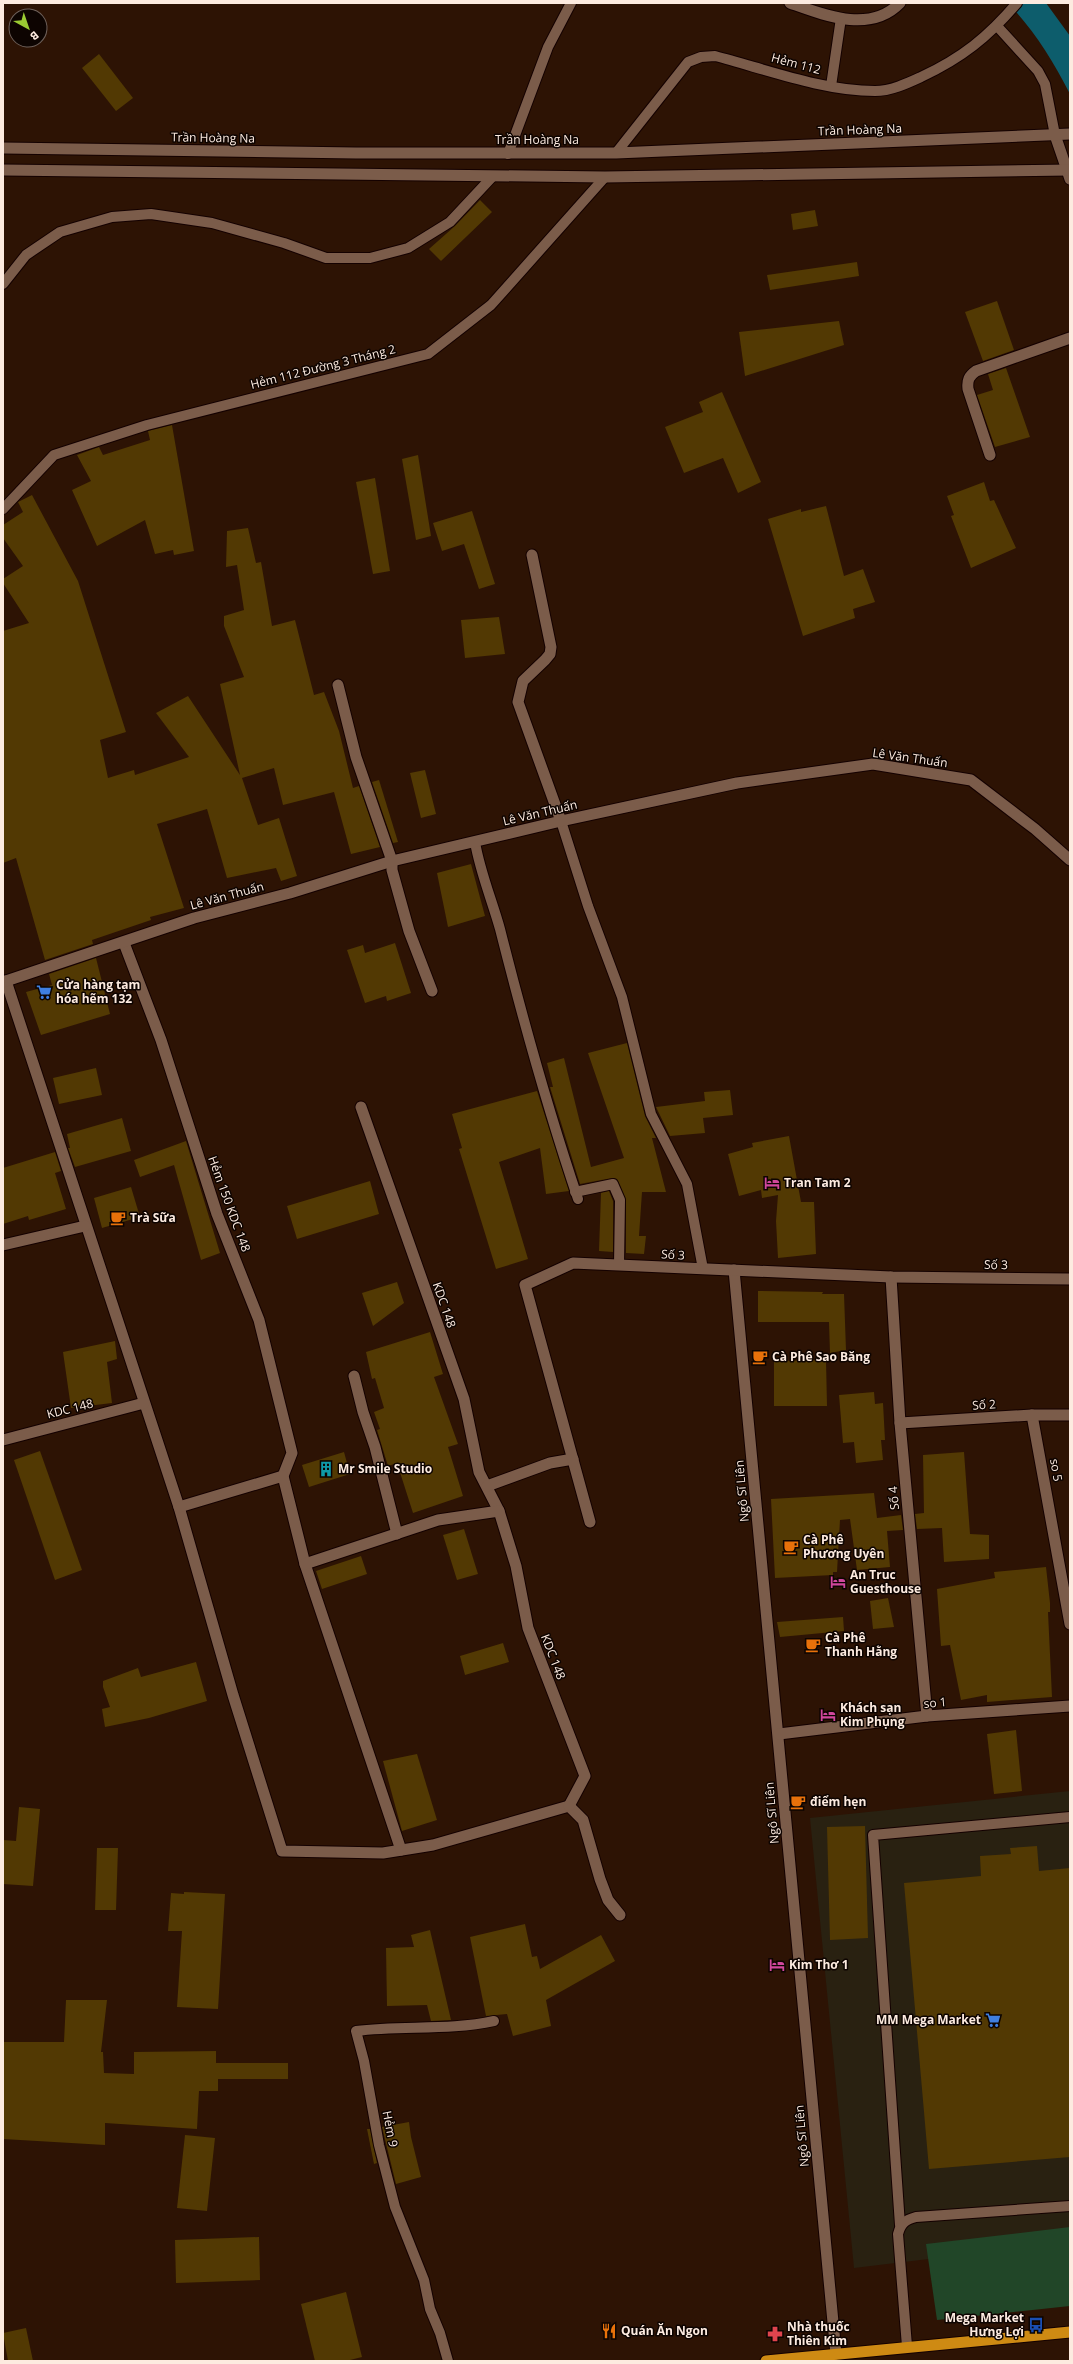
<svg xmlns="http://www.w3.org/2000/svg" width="1073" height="2364" font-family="'Open Sans',sans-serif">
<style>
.commercial{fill:#292111}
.green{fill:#214628}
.water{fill:#0d5d6c}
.building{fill:#523903}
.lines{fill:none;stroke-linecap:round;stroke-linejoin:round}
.service-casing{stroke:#140100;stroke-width:12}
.minor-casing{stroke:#140100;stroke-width:13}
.secondary-casing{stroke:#140100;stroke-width:13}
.trunk-casing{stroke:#140100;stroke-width:13}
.service{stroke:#7b5c4a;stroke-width:10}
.minor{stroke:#7b5c4a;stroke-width:11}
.secondary{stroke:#7b5c4a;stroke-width:11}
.trunk{stroke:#ce8a13;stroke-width:11}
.labels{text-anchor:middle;stroke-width:3;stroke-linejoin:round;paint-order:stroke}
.street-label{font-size:12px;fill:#fdebe0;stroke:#0d0401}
.poi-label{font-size:12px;font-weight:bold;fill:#fdebe0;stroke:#0d0401;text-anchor:start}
</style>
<rect width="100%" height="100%" fill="#2d1304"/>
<!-- commercial -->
<path class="commercial" d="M1070 1791V2242L854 2268 810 1818Z"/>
<!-- green -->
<path class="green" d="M1070 2227V2306L937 2320 926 2244Z"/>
<!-- water -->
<path class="water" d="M1008 3H1046L1070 36V94C1052 59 1035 32 1008 3Z"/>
<!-- building -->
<g class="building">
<path d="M99 54 133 98 116 111 82 68Z"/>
<path d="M480 200 492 212 441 261 429 249 455 226Z"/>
<path d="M815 210 818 226 793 230 791 214Z"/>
<path d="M857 262 859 276 770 290 767 275Z"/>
<path d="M997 301 1014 350 983 361 965 312Z"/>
<path d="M839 321 844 345 745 376 739 332Z"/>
<path d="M1006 368 1030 437 995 447 977 395 993 390 988 374Z"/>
<path d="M722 392 761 482 738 493 723 458 684 473 665 427 703 412 699 402Z"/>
<path d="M172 425 194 551 174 555 173 550 155 554 145 520 97 546 72 490 91 481 77 455 99 447 103 455 150 440 148 431Z"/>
<path d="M418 455 431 536 416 540 402 459Z"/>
<path d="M375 478 390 571 373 574 356 482Z"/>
<path d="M984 482 990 501 994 500 1016 548 971 568 951 516 954 515 947 496Z"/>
<path d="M32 495 78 581 126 732 100 740 108 778 134 770 135 775 189 757 156 713 188 696 240 775 220 684 244 677 224 626V616L244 610 237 565 226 567 227 531 248 528 256 563 261 562 272 626 295 620 314 695 324 692 339 731 353 788 359 786 380 847 351 854 334 792 283 805 274 768 242 778 258 825 279 818 297 876 281 881 276 868 227 878 207 809 157 824 184 908 150 917 151 920 92 940 93 944 45 960 16 858 3 863V631L29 623 3 583V579L23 566 3 538V525L23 512 18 502Z"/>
<path d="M826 506 844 576 863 569 875 602 853 609 855 618 803 636 768 519 801 509V512Z"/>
<path d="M472 511 495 584 479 589 464 544 442 551 433 523Z"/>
<path d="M499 617 505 654 465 658 461 620Z"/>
<path d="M425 770 436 814 421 818 410 773Z"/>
<path d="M379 780 398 842 393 843 372 782Z"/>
<path d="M471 864 485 916 448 927 437 873Z"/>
<path d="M395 943 411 993 387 1001 386 996 365 1003 347 950 363 945 365 953Z"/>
<path d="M96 958 110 1014 41 1035 26 992 52 985 49 974Z"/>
<path d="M627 1043 645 1116 656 1138H652L666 1192H642L639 1236H646L644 1254 626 1253V1200L617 1179 612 1178 580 1184 550 1087H553L547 1063 564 1058 591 1167 624 1158 588 1053Z"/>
<path d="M96 1068 102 1095 59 1104 53 1078Z"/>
<path d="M730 1090 733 1115 703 1118 705 1133 670 1136 656 1107 705 1101 704 1092Z"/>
<path d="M537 1091 569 1191 546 1194 540 1148 499 1162 528 1259 496 1269 459 1149 462 1148 452 1114Z"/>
<path d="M122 1118 131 1151 75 1167 68 1148H70L67 1134Z"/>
<path d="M789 1136 801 1202H814L816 1254 778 1258 776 1221 778 1195 762 1198 761 1190 739 1196 728 1154 753 1147 752 1143Z"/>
<path d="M186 1141 220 1253 201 1260 174 1165 140 1177 134 1160Z"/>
<path d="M55 1152 61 1171 55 1173 66 1209 29 1220 28 1216 3 1224V1168Z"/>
<path d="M370 1181 379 1214 297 1239 287 1206Z"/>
<path d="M131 1187 140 1217 102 1228 94 1198Z"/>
<path d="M609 1191 613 1201V1252L599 1251 601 1193Z"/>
<path d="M397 1282 404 1303 373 1326 362 1293Z"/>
<path d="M758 1291 823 1292 822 1294H844L846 1350 830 1353 829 1322H758Z"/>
<path d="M430 1332 443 1374 434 1377 458 1444 448 1447 463 1496 413 1513 397 1463 388 1466 377 1430 380 1429 374 1412 384 1408 375 1378 372 1379 366 1352Z"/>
<path d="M115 1341 117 1359 107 1362 112 1403 71 1408 63 1352Z"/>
<path d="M826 1360 827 1406H774V1361Z"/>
<path d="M874 1392 875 1404 883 1403 885 1440H881L883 1460 856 1463 854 1442 843 1443 839 1395Z"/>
<path d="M40 1451 82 1570 55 1580 14 1460Z"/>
<path d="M344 1452 350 1474 309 1487 302 1465Z"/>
<path d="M964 1452 970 1534 989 1535V1559L944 1562 942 1528 917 1529 915 1514 924 1513 923 1455Z"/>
<path d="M874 1493 877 1518 901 1515 903 1530 887 1531 890 1567 857 1570 850 1519 840 1520 837 1572H833V1575L775 1578 771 1499Z"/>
<path d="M464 1529 478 1574 457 1580 443 1535Z"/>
<path d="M361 1556 367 1574 322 1589 316 1571Z"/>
<path d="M1046 1567 1050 1603V1612H1048L1052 1697 987 1702V1695L961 1700 950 1645 941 1646 937 1589 995 1578 994 1572Z"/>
<path d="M888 1598 894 1627 873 1629 870 1601Z"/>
<path d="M843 1617 844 1631 780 1637 777 1622Z"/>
<path d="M503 1643 509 1662 465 1675 460 1656Z"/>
<path d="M196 1662 207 1701 149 1718 105 1727 102 1709 110 1707 103 1687V1681L138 1668 141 1677Z"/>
<path d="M1016 1730 1022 1791 994 1794 987 1734Z"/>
<path d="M417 1754 437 1820 402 1831 383 1761Z"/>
<path d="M19 1807 40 1809 33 1886 3 1884V1840L16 1841Z"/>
<path d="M865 1826 868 1938 830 1940 827 1827Z"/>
<path d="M1037 1846 1039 1871 1070 1868V2157L929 2169 904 1883 981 1876 980 1856 1011 1854 1010 1848Z"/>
<path d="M97 1848H118L116 1910H95Z"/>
<path d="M184 1892 225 1894 218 2009 177 2007 182 1931H168L171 1893 184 1894Z"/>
<path d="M525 1924 532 1957 537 1956 540 1969 601 1935 615 1961 546 2000 551 2026 513 2036 507 2014 486 2016 470 1937Z"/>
<path d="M430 1930 451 2020 431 2021 427 2005 387 2006 386 1948 414 1947 411 1935Z"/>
<path d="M66 2000H107L101 2052H103L104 2073 134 2074V2052L216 2051V2063H288V2079H218V2091H199L197 2129 105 2123V2145L3 2139 4 2042H64Z"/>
<path d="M409 2122 411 2137 421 2177 396 2184 382 2127Z"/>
<path d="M367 2129H370L377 2163 374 2164Z"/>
<path d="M185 2135 215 2138 207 2211 177 2208Z"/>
<path d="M259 2237 260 2280 176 2283 175 2240Z"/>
<path d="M346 2292 362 2357 346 2361H315L301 2304Z"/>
<path d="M26 2328 33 2361H8L3 2333Z"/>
</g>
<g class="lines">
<!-- service casing -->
<g class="service-casing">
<g id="service">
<path d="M997 26 1038 71 1045 84 1055 135"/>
<path d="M831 86 841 18"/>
<path d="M616 153 688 62 701 57 715 56C765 69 823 91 875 91 891 91 908 83 921 77 962 58 988 37 1017 3"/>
<path d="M508 154 548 47 571 3"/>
<path d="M3 284 26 255 60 232 112 217 151 214 212 223 284 243 326 258H370L408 248 450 222 493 176"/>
<path d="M3 509 54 455 147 425 428 354 491 305 605 177"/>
<path d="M561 821 588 906 622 997 651 1114 687 1184 703 1269"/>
<path d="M475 842C480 872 492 900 500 929 523 1020 548 1110 578 1199"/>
<path d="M575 1192 613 1184 620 1200 619 1265"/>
<path d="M900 2225 873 1835 1070 1817"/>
<path d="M907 2346 898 2234C901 2223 905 2220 916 2217L1070 2206"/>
<path d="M448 2361 440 2333 430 2309 424 2280 395 2207 379 2145 364 2061 356 2031C402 2025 449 2031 494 2021"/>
</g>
</g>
<!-- minor casing -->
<g class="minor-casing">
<g id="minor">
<path d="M790 3C824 15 870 34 900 3"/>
<path d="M1067 170 1070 179"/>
<path d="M990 455 968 389C967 380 969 376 976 371L1070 338"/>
<path d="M532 555 551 647 550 654 545 660 523 681 518 702 561 821"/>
<path d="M338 685 356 757 392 861V870L409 931 432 991"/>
<path d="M124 943 161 1040 217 1214 259 1320 292 1453 283 1476"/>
<path d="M6 981 179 1507 233 1695 282 1851 383 1853 433 1845 569 1806 583 1820 600 1879 608 1900 620 1915"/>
<path d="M3 982 194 918 290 893 392 861 561 821 737 783 873 764 971 780 1035 829 1070 860"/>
<path d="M361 1107 464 1399 479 1472 499 1511 516 1566 528 1628 585 1776 569 1806"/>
<path d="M3 1245 85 1226"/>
<path d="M734 1270 836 2354"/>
<path d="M891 1277 900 1423 927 1716"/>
<path d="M354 1376 363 1412 375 1447 397 1534"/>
<path d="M1032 1415 1070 1624"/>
<path d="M900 1423 1032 1415H1070"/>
<path d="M3 1440 144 1403"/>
<path d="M487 1486 550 1463 573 1459"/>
<path d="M179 1507 283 1476 305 1564 401 1850"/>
<path d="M590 1522 525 1285 573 1263 891 1277 1070 1279"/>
<path d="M305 1564 438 1520 499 1511"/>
<path d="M779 1734 927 1716 1070 1706"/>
</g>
</g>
<!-- secondary casing -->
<g class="secondary-casing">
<g id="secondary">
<path d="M1055 135 1067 170"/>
<path d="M3 148 356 153H616L1070 134"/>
<path d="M3 170 605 177 1070 170"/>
</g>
</g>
<!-- trunk casing -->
<g class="trunk-casing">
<path id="trunk" d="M766 2361 1070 2332"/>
</g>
<!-- service -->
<use href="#service" class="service"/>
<!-- minor -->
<use href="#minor" class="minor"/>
<!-- secondary -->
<use href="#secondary" class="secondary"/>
<!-- trunk -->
<use href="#trunk" class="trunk"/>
</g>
<!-- icons -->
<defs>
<g id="supermarket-bare" transform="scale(1.2)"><path d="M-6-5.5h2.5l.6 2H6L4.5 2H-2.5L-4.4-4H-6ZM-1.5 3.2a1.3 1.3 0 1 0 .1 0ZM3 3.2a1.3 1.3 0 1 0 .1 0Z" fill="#3f7fe0" stroke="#0d0401" stroke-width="2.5" paint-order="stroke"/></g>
<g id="hotel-bare" transform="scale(1.2)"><path d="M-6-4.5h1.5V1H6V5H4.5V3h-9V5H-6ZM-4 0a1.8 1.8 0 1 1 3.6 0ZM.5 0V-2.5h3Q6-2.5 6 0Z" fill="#d1479c" stroke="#0d0401" stroke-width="2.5" paint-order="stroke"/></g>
<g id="cafe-bare" transform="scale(1.2)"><path d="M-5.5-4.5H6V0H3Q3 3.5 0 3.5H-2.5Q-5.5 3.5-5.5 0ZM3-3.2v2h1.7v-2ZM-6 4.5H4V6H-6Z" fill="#e8710a" stroke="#0d0401" stroke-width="2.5" paint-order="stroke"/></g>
<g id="building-bare" transform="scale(1.2)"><path d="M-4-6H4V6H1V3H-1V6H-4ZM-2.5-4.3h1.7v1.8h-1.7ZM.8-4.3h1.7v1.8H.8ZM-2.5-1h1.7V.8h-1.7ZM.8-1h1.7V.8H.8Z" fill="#0f9aa8" stroke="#0d0401" stroke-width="2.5" paint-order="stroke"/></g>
<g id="bus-bare" transform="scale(1.2)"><path d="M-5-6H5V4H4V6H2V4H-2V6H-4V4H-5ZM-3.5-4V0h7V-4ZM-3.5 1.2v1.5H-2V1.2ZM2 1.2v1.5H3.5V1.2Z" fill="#1a4fb4" stroke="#0d0401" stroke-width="2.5" paint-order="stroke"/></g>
<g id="restaurant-bare" transform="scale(1.2)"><path d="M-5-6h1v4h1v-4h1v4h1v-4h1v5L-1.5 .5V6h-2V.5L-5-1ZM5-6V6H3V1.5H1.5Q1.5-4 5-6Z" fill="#e8710a" stroke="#0d0401" stroke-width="2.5" paint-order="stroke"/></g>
<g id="pharmacy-bare" transform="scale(1.2)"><path d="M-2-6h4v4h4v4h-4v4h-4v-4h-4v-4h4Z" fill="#e0444e" stroke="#0d0401" stroke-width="2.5" paint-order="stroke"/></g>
</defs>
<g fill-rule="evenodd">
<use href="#supermarket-bare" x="44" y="992"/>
<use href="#hotel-bare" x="772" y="1183"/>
<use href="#cafe-bare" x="118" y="1218"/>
<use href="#cafe-bare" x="760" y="1357"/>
<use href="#building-bare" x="326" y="1469"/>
<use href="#cafe-bare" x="791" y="1547"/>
<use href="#hotel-bare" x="838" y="1582"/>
<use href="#cafe-bare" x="813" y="1645"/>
<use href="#hotel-bare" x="828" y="1715"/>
<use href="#cafe-bare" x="798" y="1802"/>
<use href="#hotel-bare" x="777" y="1965"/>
<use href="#supermarket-bare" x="993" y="2020"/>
<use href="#bus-bare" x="1036" y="2325"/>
<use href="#restaurant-bare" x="609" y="2331"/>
<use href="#pharmacy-bare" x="775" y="2334"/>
</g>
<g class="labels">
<!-- street labels -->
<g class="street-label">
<text transform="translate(796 64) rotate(15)" y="4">Hẻm 112</text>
<text transform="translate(860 130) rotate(-2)" y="4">Trần Hoàng Na</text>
<text transform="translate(213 138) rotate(1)" y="4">Trần Hoàng Na</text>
<text x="537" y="144">Trần Hoàng Na</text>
<text transform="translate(323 367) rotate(-14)" y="4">Hẻm 112 Đường 3 Tháng 2</text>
<text transform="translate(910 758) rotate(8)" y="4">Lê Văn Thuấn</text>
<text transform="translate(540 813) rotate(-13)" y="4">Lê Văn Thuấn</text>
<text transform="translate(227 896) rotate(-15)" y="4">Lê Văn Thuấn</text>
<text transform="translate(229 1204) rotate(70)" y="4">Hẻm 150 KDC 148</text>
<text transform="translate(673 1255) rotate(3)" y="4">Số 3</text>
<text transform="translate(996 1265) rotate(1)" y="4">Số 3</text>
<text transform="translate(444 1305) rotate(71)" y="4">KDC 148</text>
<text transform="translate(984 1405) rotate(-4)" y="4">Số 2</text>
<text transform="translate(70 1409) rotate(-14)" y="4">KDC 148</text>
<text transform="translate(1056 1470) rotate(80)" y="4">so 5</text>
<text transform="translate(742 1491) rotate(-95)" y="4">Ngô Sĩ Liên</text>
<text transform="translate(894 1498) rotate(-95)" y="4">Số 4</text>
<text transform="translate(553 1657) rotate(69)" y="4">KDC 148</text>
<text transform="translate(935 1703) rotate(-5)" y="4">so 1</text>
<text transform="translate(772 1813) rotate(-95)" y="4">Ngô Sĩ Liên</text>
<text transform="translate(390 2129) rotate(79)" y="4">Hẻm 9</text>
<text transform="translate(802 2136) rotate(-95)" y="4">Ngô Sĩ Liên</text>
</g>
<!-- poi labels -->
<g class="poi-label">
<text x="56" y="989">Cửa hàng tạm<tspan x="56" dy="14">hóa hẽm 132</tspan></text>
<text x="784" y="1187">Tran Tam 2</text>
<text x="130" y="1222">Trà Sữa</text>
<text x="772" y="1361">Cà Phê Sao Băng</text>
<text x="338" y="1473">Mr Smile Studio</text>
<text x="803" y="1544">Cà Phê<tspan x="803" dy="14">Phương Uyên</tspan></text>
<text x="850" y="1579">An Truc<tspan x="850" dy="14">Guesthouse</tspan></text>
<text x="825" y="1642">Cà Phê<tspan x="825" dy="14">Thanh Hằng</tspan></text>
<text x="840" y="1712">Khách sạn<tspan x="840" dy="14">Kim Phụng</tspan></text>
<text x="810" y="1806">điểm hẹn</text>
<text x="789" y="1969">Kim Thơ 1</text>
<text x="981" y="2024" text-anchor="end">MM Mega Market</text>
<text x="1024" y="2322" text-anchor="end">Mega Market<tspan x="1024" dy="14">Hưng Lợi</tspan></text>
<text x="787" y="2331">Nhà thuốc<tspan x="787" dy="14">Thiên Kim</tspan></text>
<text x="621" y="2335">Quán Ăn Ngon</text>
</g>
</g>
<!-- border -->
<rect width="1073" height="2364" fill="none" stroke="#fdebe0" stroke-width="8"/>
<!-- north arrow -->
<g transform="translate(28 28) rotate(140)"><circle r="19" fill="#0d0401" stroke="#6d605a"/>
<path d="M0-3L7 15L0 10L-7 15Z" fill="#9bcb33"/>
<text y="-6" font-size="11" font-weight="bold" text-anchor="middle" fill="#fdebe0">B</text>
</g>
</svg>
